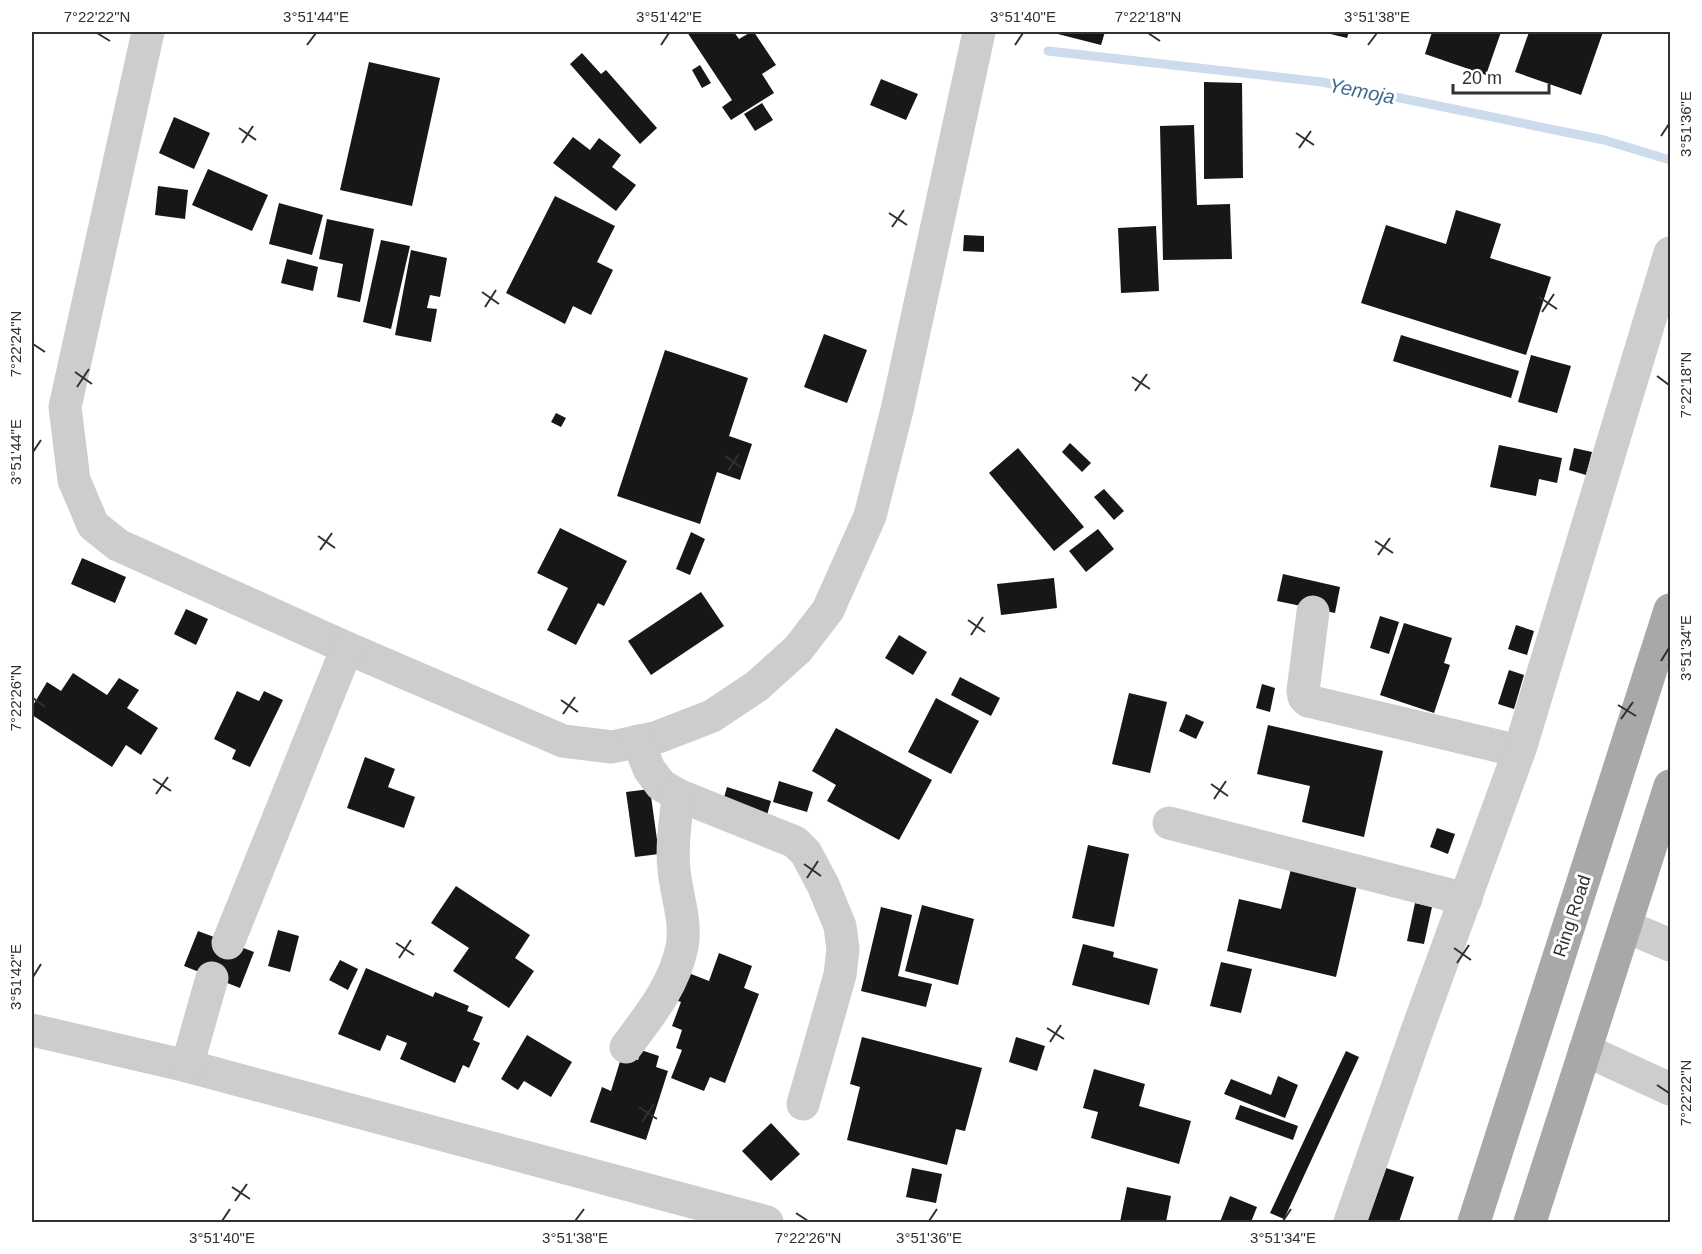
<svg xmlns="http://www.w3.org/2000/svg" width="1702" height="1254" font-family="Helvetica,sans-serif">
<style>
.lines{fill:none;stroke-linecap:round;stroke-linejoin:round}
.stream{stroke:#ccdcec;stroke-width:9}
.building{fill:#171717}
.minor{stroke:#cdcdcd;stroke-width:33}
.major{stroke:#a8a8a8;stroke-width:33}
.ticks{fill:none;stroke:#303030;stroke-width:2}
.labels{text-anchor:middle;stroke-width:6;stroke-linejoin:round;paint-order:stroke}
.street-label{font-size:18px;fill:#303030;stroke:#fff}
.water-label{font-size:20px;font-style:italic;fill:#406a91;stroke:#fff}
.neatline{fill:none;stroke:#303030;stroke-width:2}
.ticks-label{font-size:15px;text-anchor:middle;fill:#303030}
</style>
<rect width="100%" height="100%" fill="#fff"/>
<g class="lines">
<!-- stream -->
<path class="stream" d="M1048 51 1322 82 1604 140 1670 160"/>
</g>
<!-- building -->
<g class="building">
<path d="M687 32H734L739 39 751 32H754L776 65 762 74 774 93 731 120 722 107 732 100Z"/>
<path d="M1050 32H1105L1101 45Z"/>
<path d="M1322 32H1349L1347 38Z"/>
<path d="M1432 32H1501L1486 75 1425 54Z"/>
<path d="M1529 32H1603L1581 95 1515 72Z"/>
<path d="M582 53 601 74 606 70 657 128 640 144 570 64Z"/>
<path d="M369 62 440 78 412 206 340 190Z"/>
<path d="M700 65 711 83 702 88 692 70Z"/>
<path d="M881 79 918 94 906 120 870 105Z"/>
<path d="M1204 82 1242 83 1243 178 1204 179Z"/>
<path d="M762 103 773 120 755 131 744 114Z"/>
<path d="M174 117 210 133 194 169 159 153Z"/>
<path d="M1194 125 1197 205 1230 204 1232 259 1163 260 1160 126Z"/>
<path d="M573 137 590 150 599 138 621 155 612 167 636 185 616 211 553 163Z"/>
<path d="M208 169 268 195 252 231 192 205Z"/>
<path d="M158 186 188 190 185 219 155 215Z"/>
<path d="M555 196 615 226 597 262 613 270 591 315 573 306 565 324 506 293Z"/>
<path d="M279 203 323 215 312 255 269 244Z"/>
<path d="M1456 210 1501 224 1490 258 1551 277 1526 355 1361 303 1386 225 1446 244Z"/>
<path d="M327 219 374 229 360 302 337 297 343 264 319 259Z"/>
<path d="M1156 226 1159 291 1121 293 1118 228Z"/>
<path d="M964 235 984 236V252L963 251Z"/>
<path d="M381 240 410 246 391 329 363 322Z"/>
<path d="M411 250 447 258 440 297 430 295 427 308 437 309 431 342 395 335Z"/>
<path d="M287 259 318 267 313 291 281 283Z"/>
<path d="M824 334 867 350 847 403 804 387Z"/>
<path d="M1401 335 1519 371 1511 398 1393 361Z"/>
<path d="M665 350 748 378 729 436 752 444 740 480 717 472 700 524 617 496Z"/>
<path d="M1531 355 1571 366 1557 413 1518 402Z"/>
<path d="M556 413 566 418 561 427 551 422Z"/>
<path d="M1070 443 1091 463 1082 472 1062 452Z"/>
<path d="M1499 445 1562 458 1557 483 1539 479 1536 496 1490 487Z"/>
<path d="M1018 448 1084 527 1054 551 989 473Z"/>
<path d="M1574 448 1592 452 1586 475 1569 470Z"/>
<path d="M1104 489 1124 511 1114 520 1094 497Z"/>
<path d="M560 528 627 561 604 606 598 603 576 645 547 630 568 588 537 573Z"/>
<path d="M1098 529 1114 549 1086 572 1069 551Z"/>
<path d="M691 532 705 539 690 575 676 569Z"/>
<path d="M82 558 126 577 115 603 71 584Z"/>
<path d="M1283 574 1340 587 1335 613 1277 601Z"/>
<path d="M1054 578 1057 608 1001 615 997 584Z"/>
<path d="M701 592 724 626 651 675 628 641Z"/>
<path d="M186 609 208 619 196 645 174 634Z"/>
<path d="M1380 616 1399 622 1389 654 1370 648Z"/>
<path d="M1404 623 1452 638 1444 663 1450 665 1434 713 1380 695Z"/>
<path d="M1516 625 1534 631 1527 655 1508 649Z"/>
<path d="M899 635 927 652 913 675 885 658Z"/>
<path d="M1509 670 1524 675 1514 709 1498 704Z"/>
<path d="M73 673 107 695 119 678 139 690 127 708 158 728 141 755 126 745 112 767 32 715V707L47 682 61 691Z"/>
<path d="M960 677 1000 698 991 716 951 695Z"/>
<path d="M1262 684 1275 688 1270 712 1256 708Z"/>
<path d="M237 691 259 701 264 691 283 700 250 767 232 759 236 750 214 739Z"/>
<path d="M1129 693 1167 702 1150 773 1112 764Z"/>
<path d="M936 698 979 721 951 774 908 752Z"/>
<path d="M1186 714 1204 722 1196 739 1179 731Z"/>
<path d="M1268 725 1383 751 1364 837 1302 822 1310 786 1257 774Z"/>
<path d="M836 728 932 780 899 840 827 801 836 785 812 771Z"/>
<path d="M365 757 395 769 388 787 415 797 404 828 347 808Z"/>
<path d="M779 781 813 792 807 812 773 802Z"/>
<path d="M727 787 771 801 767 815 723 801Z"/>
<path d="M650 789 659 854 635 857 626 792Z"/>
<path d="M1437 828 1455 834 1448 854 1430 847Z"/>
<path d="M1088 845 1129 854 1114 927 1072 918Z"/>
<path d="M1292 865 1358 881 1336 977 1227 951 1239 899 1281 909Z"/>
<path d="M456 886 530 935 515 958 534 971 509 1008 453 971 469 948 431 923Z"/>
<path d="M1415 903 1432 907 1424 944 1407 941Z"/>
<path d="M922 905 974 919 958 985 905 971Z"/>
<path d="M881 907 912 915 898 976 932 984 926 1007 861 991Z"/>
<path d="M278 930 299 936 290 972 268 966Z"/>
<path d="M198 931 254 952 240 988 184 966Z"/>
<path d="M1083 944 1114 952 1113 957 1158 969 1149 1005 1072 985Z"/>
<path d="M719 953 752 966 744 988 759 994 725 1083 710 1077 704 1091 671 1078 682 1050 676 1048 682 1030 672 1026 681 1002 675 1000 686 972 709 981Z"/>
<path d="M340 960 358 969 348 990 329 980Z"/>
<path d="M1221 962 1252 969 1241 1013 1210 1006Z"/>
<path d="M366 968 433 997 435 992 469 1006 467 1011 483 1017 473 1040 480 1043 469 1068 463 1065 455 1083 400 1059 407 1043 387 1035 380 1051 338 1034Z"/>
<path d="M527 1035 572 1062 551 1097 524 1081 518 1090 501 1079Z"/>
<path d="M862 1037 982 1068 965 1131 956 1129 947 1165 847 1140 860 1087 850 1084Z"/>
<path d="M1016 1037 1045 1046 1037 1071 1009 1062Z"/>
<path d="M641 1050 659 1056 656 1067 668 1071 646 1140 590 1122 602 1087 611 1091 622 1055 638 1060Z"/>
<path d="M1346 1051 1359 1057 1284 1219 1270 1213Z"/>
<path d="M1094 1069 1145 1084 1139 1106 1191 1121 1179 1164 1091 1138 1098 1112 1083 1108Z"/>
<path d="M1278 1076 1298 1085 1285 1118 1224 1094 1231 1079 1271 1095Z"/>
<path d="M1240 1105 1298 1126 1293 1140 1235 1119Z"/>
<path d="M771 1123 800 1154 771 1181 742 1151Z"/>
<path d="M912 1168 942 1174 936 1203 906 1197Z"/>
<path d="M1386 1168 1414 1177 1399 1222H1367Z"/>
<path d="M1127 1187 1171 1196 1166 1222H1120Z"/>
<path d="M1230 1196 1257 1207 1251 1222H1220Z"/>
</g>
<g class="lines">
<!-- minor -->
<g class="minor">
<path d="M148 32 65 407 74 480 93 525 118 545 347 648 563 741 612 747 658 737 712 716 757 686 798 649 828 610 870 516 897 410 979 32"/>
<path d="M1313 612 1303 691 1304 697 1308 701 1519 751"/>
<path d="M638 741 649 769 661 785 678 795 795 842 806 853 823 885 840 926 843 949 840 975 803 1104"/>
<path d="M1169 823 1466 899"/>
<path d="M1625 926 1670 945"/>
<path d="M228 943 347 648"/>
<path d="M32 1030 187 1066 767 1222"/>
<path d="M626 1047C649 1016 674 986 682 947 687 921 676 895 674 869 671 845 676 820 678 795"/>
<path d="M1585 1050 1670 1089"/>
<path d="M187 1066 212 978"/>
<path d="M1350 1222 1418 1028 1521 746 1670 253"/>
</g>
<!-- major -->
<g class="major">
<path d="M1474 1222 1670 610"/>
<path d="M1530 1222 1670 786"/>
</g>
</g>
<!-- ticks -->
<path class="ticks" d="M97 33 110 41M1148 33 1160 41M307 45 316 33M661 45 669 33M1015 45 1023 33M1368 45 1377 33M239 128 256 140M1296 133 1314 145M1661 136 1669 124M242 143 253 126M1299 148 1311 131M889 213 907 225M892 227 904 210M482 292 499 304M1539 297 1557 309M485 307 496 290M1542 312 1554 294M33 344 45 352M75 372 92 384M1657 376 1669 385M1132 377 1150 389M77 387 89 369M1135 391 1147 374M33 452 41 440M725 456 742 468M728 471 739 454M318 536 335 548M1375 541 1393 553M320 550 332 533M1378 555 1390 538M968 620 985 632M971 635 983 617M1661 661 1669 648M33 698 45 707M561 700 578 712M1618 705 1636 716M563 714 575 697M1621 719 1633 702M153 779 171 791M1211 784 1228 796M156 794 168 777M1214 799 1226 781M804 864 821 876M807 878 818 861M396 943 414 955M1454 948 1471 960M399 958 411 940M1457 963 1469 945M33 977 41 964M1047 1028 1064 1039M1050 1042 1061 1025M1657 1085 1669 1093M639 1107 657 1119M642 1122 654 1104M232 1187 250 1199M235 1201 247 1184M796 1213 808 1221M222 1221 230 1209M575 1221 584 1209M929 1221 937 1209M1283 1221 1291 1209"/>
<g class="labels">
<!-- street labels -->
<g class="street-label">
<text transform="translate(1572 916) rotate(-72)" y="6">Ring Road</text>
</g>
<!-- water labels -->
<g class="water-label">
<text transform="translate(1362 91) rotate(11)" y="7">Yemoja</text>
</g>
</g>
<!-- border -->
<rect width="1702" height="1254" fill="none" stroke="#ffffff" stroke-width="66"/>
<!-- scale -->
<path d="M1453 84v9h96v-9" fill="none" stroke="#303030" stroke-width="3"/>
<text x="1462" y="84" font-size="18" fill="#303030" stroke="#ffffff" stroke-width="4.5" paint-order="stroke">20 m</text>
<rect x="33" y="33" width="1636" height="1188" class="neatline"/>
<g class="ticks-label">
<text x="97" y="22">7°22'22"N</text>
<text x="316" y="22">3°51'44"E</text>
<text x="669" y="22">3°51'42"E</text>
<text x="1023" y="22">3°51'40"E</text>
<text x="1148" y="22">7°22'18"N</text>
<text x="1377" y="22">3°51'38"E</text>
<text transform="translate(1686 124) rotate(-90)" y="5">3°51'36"E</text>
<text transform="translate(16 344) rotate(-90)" y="5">7°22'24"N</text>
<text transform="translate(1686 385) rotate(-90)" y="5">7°22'18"N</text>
<text transform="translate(16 452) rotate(-90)" y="5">3°51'44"E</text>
<text transform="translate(1686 648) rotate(-90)" y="5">3°51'34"E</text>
<text transform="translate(16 698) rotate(-90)" y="5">7°22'26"N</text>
<text transform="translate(16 977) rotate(-90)" y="5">3°51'42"E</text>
<text transform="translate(1686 1093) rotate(-90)" y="5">7°22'22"N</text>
<text x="222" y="1243">3°51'40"E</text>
<text x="575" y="1243">3°51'38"E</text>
<text x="808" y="1243">7°22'26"N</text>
<text x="929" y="1243">3°51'36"E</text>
<text x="1283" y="1243">3°51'34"E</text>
</g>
</svg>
